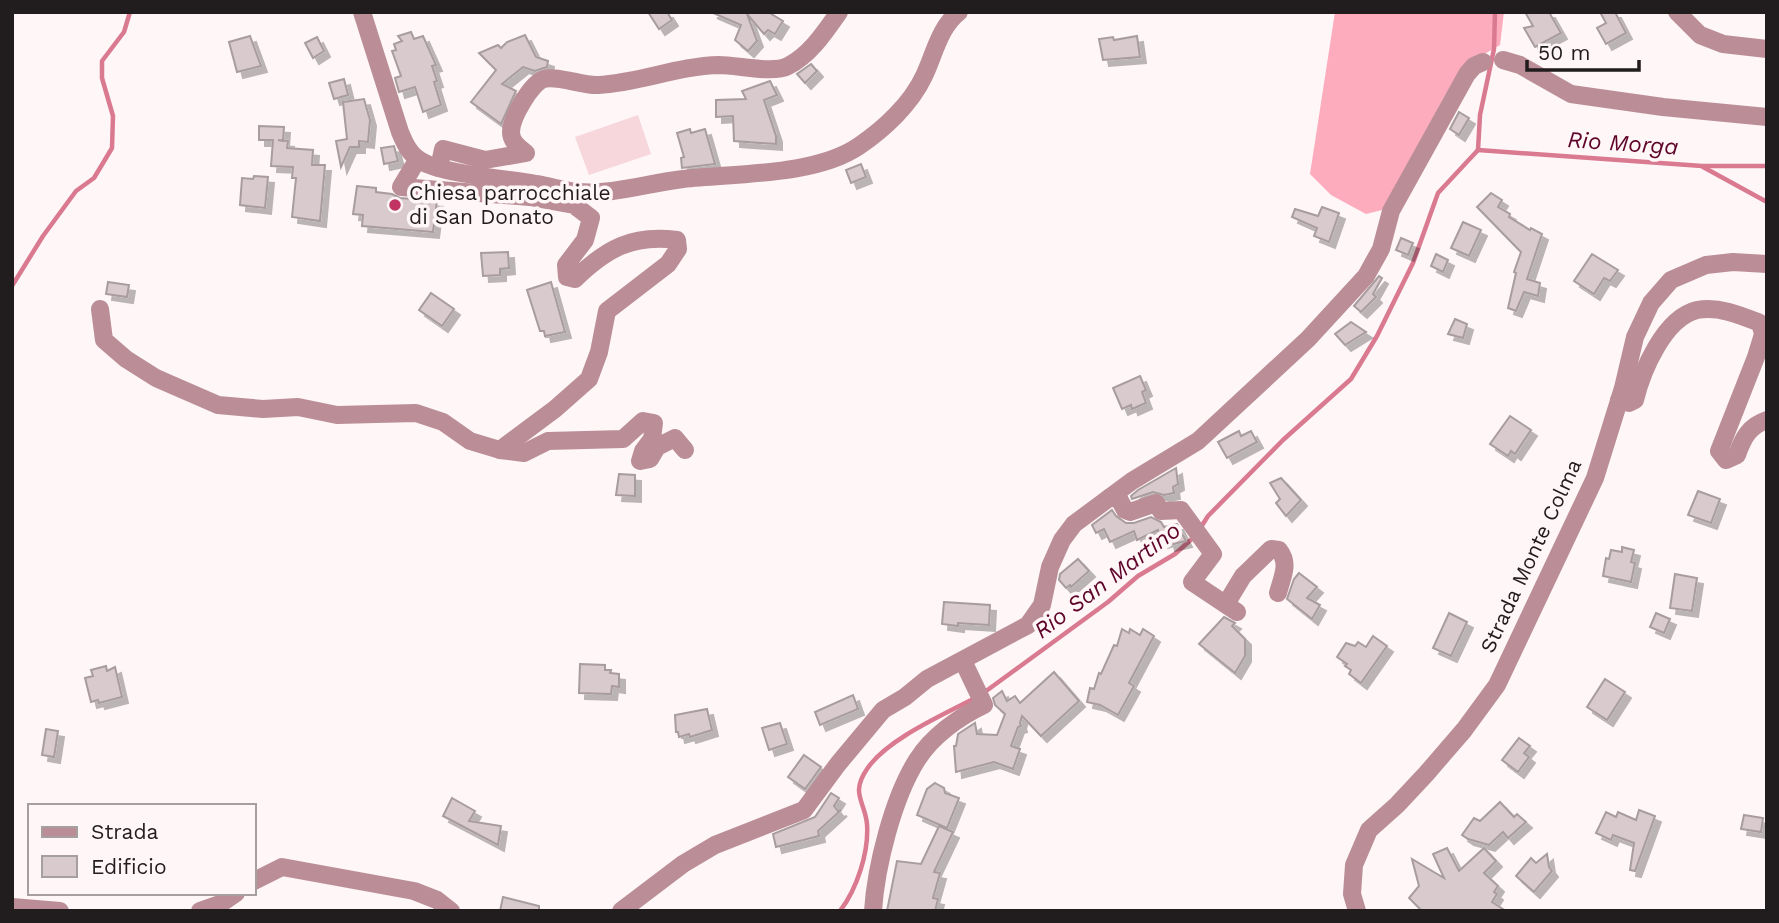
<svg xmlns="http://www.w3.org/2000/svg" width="1779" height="923" font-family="'Work Sans',sans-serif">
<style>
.green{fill:#f7d6dc}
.forest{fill:#fdacbe}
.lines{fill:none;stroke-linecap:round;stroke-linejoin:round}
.stream{stroke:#da7a91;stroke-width:4.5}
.building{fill:#d8cacd;stroke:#a99c9f;stroke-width:2;filter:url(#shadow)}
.minor{stroke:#bb8e97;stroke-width:18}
.tertiary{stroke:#bb8e97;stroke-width:18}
.poi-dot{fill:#c13363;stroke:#fef6f7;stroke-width:2.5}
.labels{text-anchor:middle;stroke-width:7;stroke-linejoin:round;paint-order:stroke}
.poi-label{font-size:21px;fill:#211c1d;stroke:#fef6f7;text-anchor:start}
.street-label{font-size:21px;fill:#211c1d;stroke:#fef6f7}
.water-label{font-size:23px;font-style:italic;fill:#5e0429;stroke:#fef6f7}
</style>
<defs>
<filter id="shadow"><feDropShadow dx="6" dy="6" stdDeviation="0" flood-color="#0004"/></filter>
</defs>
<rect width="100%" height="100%" fill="#fef6f7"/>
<!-- green -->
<path class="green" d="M638 115 651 154 589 175 575 137Z"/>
<!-- forest -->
<path class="forest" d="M1335 12H1504L1500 45 1464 66 1443 99 1410 164 1382 210 1366 214 1331 195 1310 174Z"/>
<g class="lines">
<!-- stream -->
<g class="stream">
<path d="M1478 150 1702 166H1767"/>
<path d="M1478 150 1480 115 1494 49 1495 12"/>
<path d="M1703 167 1767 202"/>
<path d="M12 286 43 236 76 191 94 178 112 148 113 116 102 78V61L124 32 130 12"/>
<path d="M1201 527 1208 516 1283 440 1351 379 1377 336 1413 263 1438 193 1478 150"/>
<path d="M982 694 1108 602 1138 576 1175 554 1194 537"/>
<path d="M840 911C857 889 869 852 867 824 865 801 850 794 867 769 887 739 943 715 975 698"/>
</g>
</g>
<!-- building -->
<g class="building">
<path d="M648 12H667L672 20 659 29Z"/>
<path d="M711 12H768L783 21 775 34 768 30 764 34 747 14 757 41 748 51 735 40 741 25Z"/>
<path d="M1525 12H1549L1561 33 1535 47 1524 28 1533 26Z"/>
<path d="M1600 12H1615L1626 33 1606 44 1597 28 1606 23Z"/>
<path d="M411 32 414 39 423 36 436 65 432 66 437 81 434 82 441 105 423 112 415 87 399 92 395 78 401 76 392 51 396 50 394 44 402 41 398 36Z"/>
<path d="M525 35 536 57 548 61 547 67 535 71 523 67 502 84 516 91 501 124 471 102 496 70 479 53 498 45 501 48 507 42Z"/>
<path d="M250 36 261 66 237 72 229 42Z"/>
<path d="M1137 36 1140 57 1103 60 1099 39 1113 37 1114 40Z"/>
<path d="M317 37 324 51 313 58 305 43Z"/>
<path d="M811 64 817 71 805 83 797 74Z"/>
<path d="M344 79 348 95 334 99 329 83Z"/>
<path d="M770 81 777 95 764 100 776 136V144L734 141 733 116 716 117V100L746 99 742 91Z"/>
<path d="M364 99 370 120 368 142 359 141V147H350L341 167 336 141 347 139 343 102Z"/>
<path d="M1459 112 1469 118 1459 135 1450 129Z"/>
<path d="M259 126 284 127 283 141 278 140 288 141 287 148 313 150 312 165H325L320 221 292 217 296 178H292L293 167 271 166 273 140H259Z"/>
<path d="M690 129 691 133 705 129 715 164 682 168 681 158 684 157 677 133Z"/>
<path d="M394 146 398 161 384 164 381 148Z"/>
<path d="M861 164 866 177 851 183 846 170Z"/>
<path d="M254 176 268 177 265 208 240 205 242 178 253 179Z"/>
<path d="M357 186 376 188V192L392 194 400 198 437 201 433 232 362 226 363 215 353 214Z"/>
<path d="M1491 193 1502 200 1498 207 1510 214 1509 217 1530 230 1531 228 1542 234 1527 279 1540 283 1538 296 1524 292 1516 311 1508 308 1516 273 1514 272 1521 252 1477 207Z"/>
<path d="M1322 207 1339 213 1329 242 1314 236 1317 228 1292 217 1295 209 1318 216Z"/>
<path d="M1463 222 1481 230 1469 256 1451 248Z"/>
<path d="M1401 238 1413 243 1408 255 1396 250Z"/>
<path d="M508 252 509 268 500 269V275L483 276 481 253Z"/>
<path d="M1436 254 1448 260 1443 272 1431 266Z"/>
<path d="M1592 254 1618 270 1610 281 1604 278 1594 294 1574 281Z"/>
<path d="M1379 276 1382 278 1373 294 1376 297 1361 312 1354 306Z"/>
<path d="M108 282 129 285 127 297 106 294Z"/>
<path d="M551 282 565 332 545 336 544 331H540L527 290Z"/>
<path d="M431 293 454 309 442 326 419 310Z"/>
<path d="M1455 319 1467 324 1463 338 1448 334Z"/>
<path d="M1351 322 1366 332 1345 345 1335 334Z"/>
<path d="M1140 376 1146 390 1142 392 1146 403 1132 409 1131 405 1122 409 1113 388Z"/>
<path d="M1510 416 1531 430 1515 454 1511 451 1508 456 1490 444Z"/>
<path d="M1239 431 1241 436 1251 431 1257 442 1227 458 1218 442Z"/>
<path d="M1176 468 1178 484 1173 487 1174 493 1164 495 1153 492 1132 499 1131 496 1138 490Z"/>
<path d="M619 474 635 475V496L616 495Z"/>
<path d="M1281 478 1301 500 1286 516 1276 503 1280 499 1270 483Z"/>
<path d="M1698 491 1720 499 1711 523 1688 515Z"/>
<path d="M1112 510 1116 516 1126 523H1134L1151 517 1161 522 1164 527 1177 524 1186 541 1169 545 1168 540 1162 542 1158 530 1137 540 1134 531 1110 542 1104 529 1096 533 1092 525Z"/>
<path d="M1622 547 1634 550 1631 562 1635 563 1631 582 1603 576 1606 558 1609 559 1611 550 1622 552Z"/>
<path d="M1078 559 1089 571 1071 587 1070 585 1066 588 1059 580 1060 574Z"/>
<path d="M1299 573 1317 587 1307 598 1320 605 1312 619 1287 599 1294 579Z"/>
<path d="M1675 574 1697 578 1692 611 1670 608Z"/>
<path d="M944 602 990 605 989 625 958 623V626L942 624Z"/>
<path d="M1449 613 1467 622 1451 656 1433 648Z"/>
<path d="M1656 613 1670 619 1664 633 1650 627Z"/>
<path d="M1224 617 1235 623 1232 626 1245 639V656L1235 673 1199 644Z"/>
<path d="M1122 629 1129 633 1130 629 1140 635 1143 629 1154 636 1129 683 1134 686 1118 715 1100 705 1087 702 1090 688 1094 689 1099 673 1101 674 1114 645 1117 646Z"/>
<path d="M1373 636 1387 646 1361 683 1349 674 1351 670 1345 666 1347 664 1337 657 1346 643 1355 646 1358 642 1366 647Z"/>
<path d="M580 664 605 665V670H611L610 673 619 674V687L612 686 611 694 579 693Z"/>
<path d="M106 666 107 671 115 667 122 697 99 703 98 700 91 702 85 678 93 676 91 670Z"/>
<path d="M1054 672 1079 701 1041 736 1022 716 1020 723 1021 726 1018 727 1011 746 1020 749 1013 769 994 762 956 772 954 746H956L958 734 975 723 977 734 997 735 1005 714 995 705 993 698 1002 691 1007 701 1015 696 1020 703Z"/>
<path d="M1605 679 1625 692 1607 720 1587 707Z"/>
<path d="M853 695 858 709 820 725 815 712Z"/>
<path d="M707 709 712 730 690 737 689 734 679 737 678 732H676L675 715Z"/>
<path d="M780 723 787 744 769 750 762 728Z"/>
<path d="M46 729 58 731 54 757 42 755Z"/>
<path d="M1519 738 1530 746 1524 753 1529 757 1518 772 1502 760Z"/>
<path d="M804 755 821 767 805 789 788 777Z"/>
<path d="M935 783 944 788 945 793 959 798 947 828 917 815 927 789Z"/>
<path d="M831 793 839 798 834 806 838 811 841 810 818 831 819 836 776 847 773 834 815 817Z"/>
<path d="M452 798 475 811 469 821 501 826 498 845 443 816Z"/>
<path d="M1500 802 1514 817 1517 814 1526 822 1508 838 1503 832 1489 845 1468 839 1462 835 1474 818 1480 821Z"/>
<path d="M1639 810 1655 816 1635 871 1630 870 1634 843 1613 835 1611 840 1596 833 1606 812 1616 817 1618 812 1636 820Z"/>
<path d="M1744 815 1763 818 1761 832 1741 829Z"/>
<path d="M939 826 953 832 934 872 940 873 933 898 938 899 935 911H887L897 861 921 864Z"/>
<path d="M1447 848 1459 871 1484 848 1496 861 1484 873 1498 886 1494 892 1497 894 1492 902 1506 911H1422L1409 898 1419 886 1412 859 1444 878 1433 854Z"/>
<path d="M1547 854 1549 867 1552 871 1534 892 1516 876 1531 858 1536 863Z"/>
<path d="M503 897 539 906V911H500Z"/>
</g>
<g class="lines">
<!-- minor -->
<g class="minor">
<path d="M413 167 401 187 530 197 537 188"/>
<path d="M439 168 443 149 485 160 526 153C519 147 511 142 511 132 511 118 531 83 544 79 557 75 583 86 598 85 640 83 677 66 719 65 738 65 773 74 788 66 810 55 825 32 839 12"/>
<path d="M100 309 104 340 126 359 156 378 218 405 263 409 298 407 337 415 416 413 443 422 470 441 500 450 555 409 589 379 599 352 607 311 668 264 678 249 677 240C632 234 606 249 575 279L567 277 566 265 585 240 591 218 574 205 530 197"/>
<path d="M1619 400 1629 403 1635 400C1642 371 1664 318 1697 310 1719 306 1740 315 1760 323L1763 334 1756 357 1719 451 1726 460 1737 455C1743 438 1749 426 1767 420"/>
<path d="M500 450 524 453 548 441 623 439 643 421 654 423 652 439 643 451 640 461 650 459 657 447 675 438 685 450"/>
<path d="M1109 498 1118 497 1125 510 1130 512 1156 503 1161 511 1181 510 1213 554 1192 582 1237 612"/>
<path d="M1226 604 1243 576 1271 549 1279 550C1290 564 1282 577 1278 593"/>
<path d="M873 911C876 866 893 798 917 760 932 736 959 717 984 705L963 661"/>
</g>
<!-- tertiary -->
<g class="tertiary">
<path d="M362 12 400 132C405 144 410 155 421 161 442 174 509 179 536 184 550 186 564 191 578 192 613 195 648 183 683 179 736 173 815 176 859 146 884 129 911 104 924 76 934 55 940 26 959 12"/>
<path d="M1677 12 1700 35 1723 44 1767 49"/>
<path d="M1503 60 1520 65 1571 94 1663 107 1767 117"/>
<path d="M254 881 282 867 414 891 437 900 451 911"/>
<path d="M12 907 60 911"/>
<path d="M200 911 220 904 236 893"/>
<path d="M621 911 683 864 715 845 804 810 838 764 883 710 905 697 927 679 1028 625 1042 605 1050 567 1062 540 1074 524 1132 481 1198 441 1308 339 1366 276 1381 249 1391 211 1467 74 1474 66 1483 62"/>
<path d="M1357 911 1352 894 1354 865 1369 830 1397 805 1426 774 1464 730 1497 685 1595 478 1623 388 1635 337 1651 303 1671 280 1706 265 1733 262 1767 264"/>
</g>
</g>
<!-- markers -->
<circle class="poi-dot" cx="395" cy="205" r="7"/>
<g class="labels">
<!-- poi labels -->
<g class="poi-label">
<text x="409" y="200">Chiesa parrocchiale<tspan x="409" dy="24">di San Donato</tspan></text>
</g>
<!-- street labels -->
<g class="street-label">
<text transform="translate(1531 556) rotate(-65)" y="7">Strada Monte Colma</text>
</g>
<!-- water labels -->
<g class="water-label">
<text transform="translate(1623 143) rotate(4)" y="8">Rio Morga</text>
<text transform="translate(1107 580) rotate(-37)" y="8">Rio San Martino</text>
</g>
</g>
<!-- border -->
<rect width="1779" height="923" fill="none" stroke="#211c1d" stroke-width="28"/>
<!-- legend -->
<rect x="28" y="804" width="228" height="91" fill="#fef6f7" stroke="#a69fa0" stroke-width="2"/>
<rect x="42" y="827" width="35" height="10" fill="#bb8e97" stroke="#a69fa0" stroke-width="2"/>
<text x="91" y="839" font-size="21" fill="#211c1d">Strada</text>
<rect x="42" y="856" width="35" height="21" fill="#d8cacd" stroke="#a69fa0" stroke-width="2"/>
<text x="91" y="874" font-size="21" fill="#211c1d">Edificio</text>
<!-- scale -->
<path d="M1527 60v10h112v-10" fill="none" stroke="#211c1d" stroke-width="3.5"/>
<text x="1538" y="60" font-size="21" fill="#211c1d" stroke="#fef6f7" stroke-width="5" paint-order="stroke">50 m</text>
</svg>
